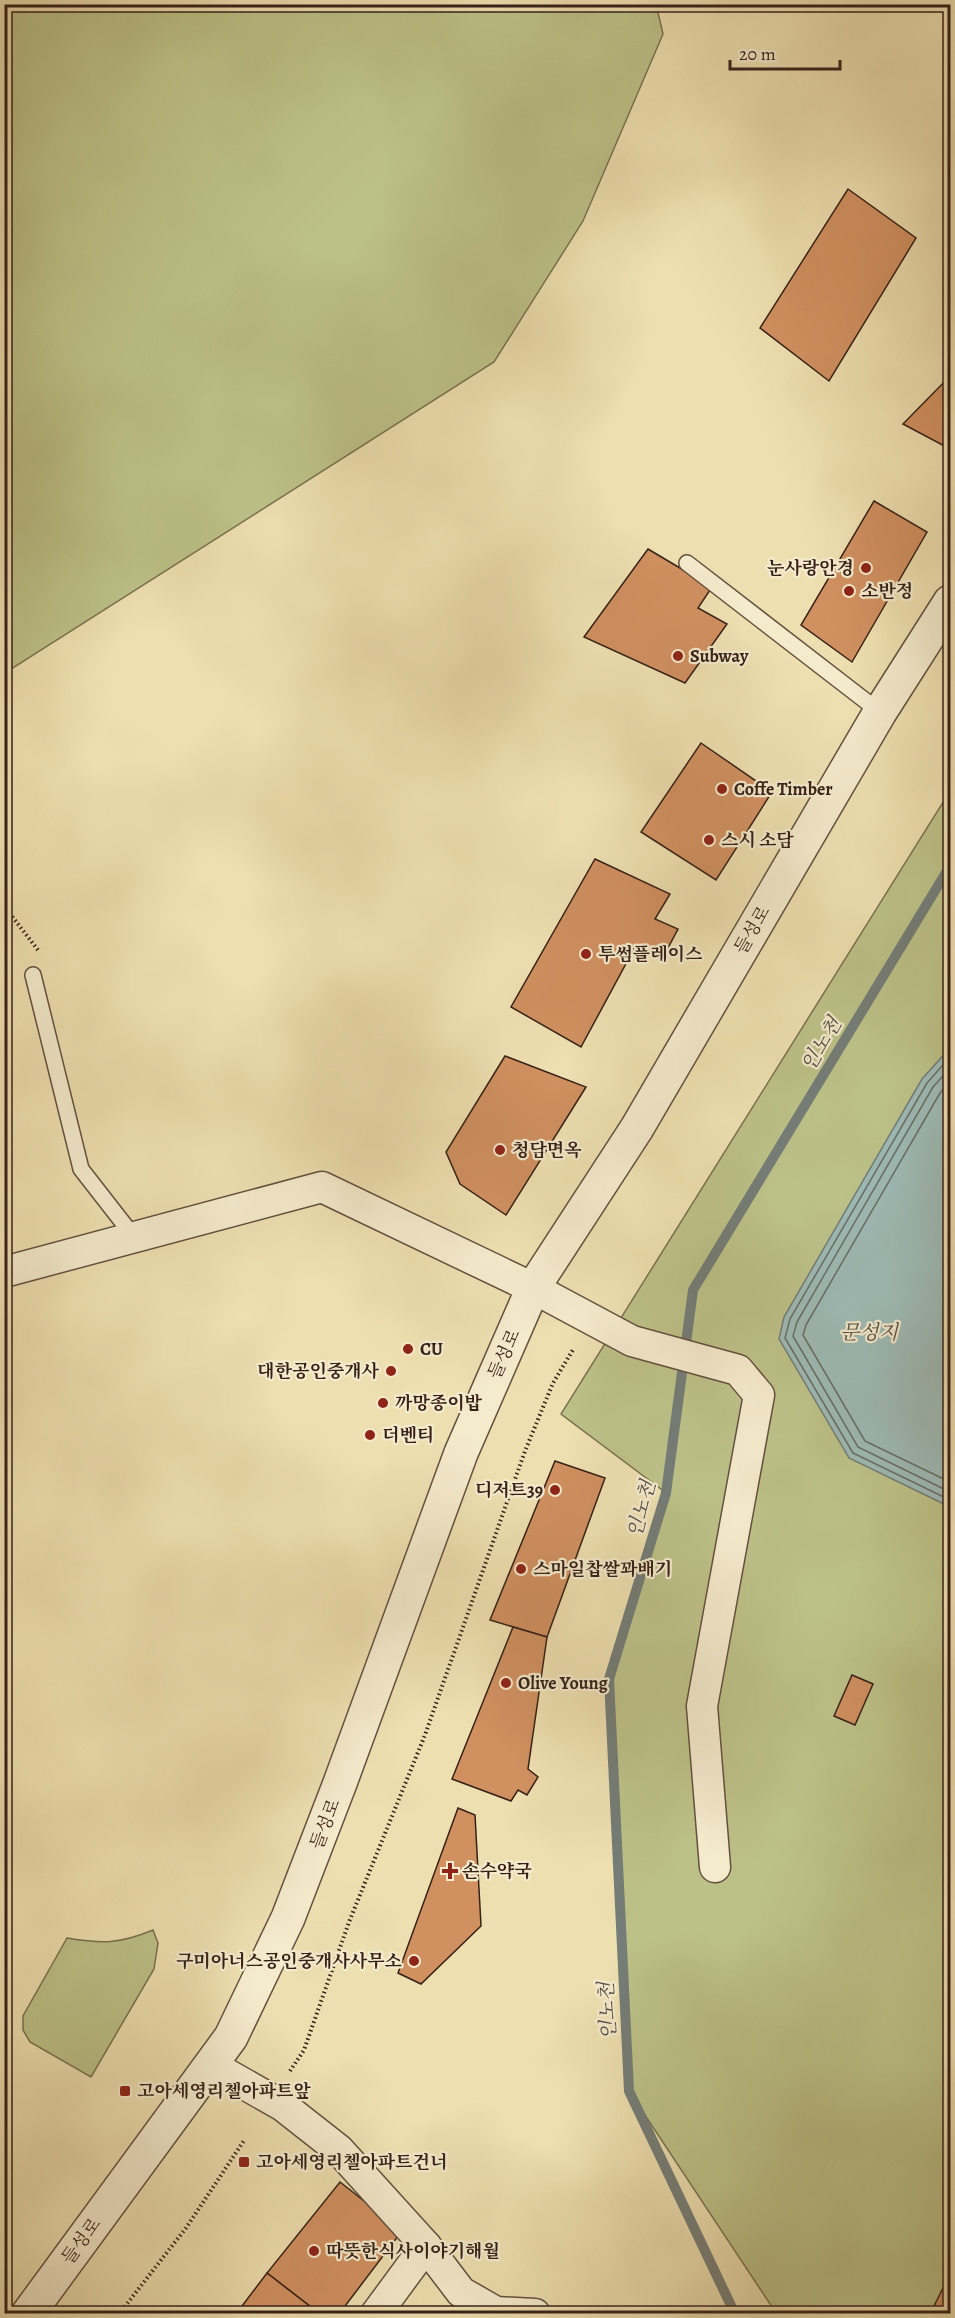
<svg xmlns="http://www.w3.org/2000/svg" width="955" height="2318" font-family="Alegreya,'Noto Serif KR',serif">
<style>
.green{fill:#bcc188;stroke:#797150;stroke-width:1.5}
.water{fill:#9dbab5;stroke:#747d77;stroke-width:1.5}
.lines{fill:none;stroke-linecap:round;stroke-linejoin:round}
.shore{stroke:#6a6e67;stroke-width:1.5}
.stream{stroke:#747d77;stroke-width:10}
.building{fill:#d09060;stroke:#362119;stroke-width:1.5}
.service-casing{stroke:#64503f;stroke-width:18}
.minor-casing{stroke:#64503f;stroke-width:33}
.tertiary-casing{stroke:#64503f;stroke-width:36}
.path{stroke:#362119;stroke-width:4;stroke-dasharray:1.5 3;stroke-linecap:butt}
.service{stroke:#f4eacc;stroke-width:15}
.minor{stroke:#f4eacc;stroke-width:30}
.tertiary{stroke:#f4eacc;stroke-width:33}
.poi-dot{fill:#8f2418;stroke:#f4eacc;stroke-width:2}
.labels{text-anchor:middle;stroke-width:4.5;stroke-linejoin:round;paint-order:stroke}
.poi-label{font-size:18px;font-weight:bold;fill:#362119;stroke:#f4eacc;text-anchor:start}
.street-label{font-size:18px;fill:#362119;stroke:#f4eacc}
.water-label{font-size:20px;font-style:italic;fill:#554f48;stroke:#f4eacc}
</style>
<rect width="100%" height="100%" fill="#eedfb0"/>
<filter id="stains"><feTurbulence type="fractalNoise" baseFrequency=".00333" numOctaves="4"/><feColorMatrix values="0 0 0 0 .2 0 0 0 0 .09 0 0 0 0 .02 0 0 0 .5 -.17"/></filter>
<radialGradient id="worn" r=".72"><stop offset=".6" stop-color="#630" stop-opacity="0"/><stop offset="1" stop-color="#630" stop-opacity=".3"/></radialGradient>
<!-- green -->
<g class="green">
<path d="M5 4H656L663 34 583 221 494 362 5 673Z"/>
<path d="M950 791V2313H776L629 2091 609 1679 666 1493 561 1414Z"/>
<path d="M153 1930 158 1943 154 1969 91 2077 30 2042 23 2030V2016L67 1938C103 1944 119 1944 153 1930Z"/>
</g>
<!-- water -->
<path class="water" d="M950 1048V1507L849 1458 779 1339 784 1317 922 1079Z"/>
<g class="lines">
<!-- shore -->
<g class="shore">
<path d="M950 1057 927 1083 790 1319 785 1338 853 1453 950 1500"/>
<path d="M950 1068 933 1087 797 1322 793 1336 858 1447 950 1492"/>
<path d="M950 1081 940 1093 806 1325 803 1335 865 1441 950 1482"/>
</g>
<!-- stream -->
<path class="stream" d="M735 2314 629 2091 609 1679 666 1493 693 1290 950 866"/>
</g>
<!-- building -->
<g class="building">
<path d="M848 189 916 238 829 381 760 328Z"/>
<path d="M950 376V449L903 424Z"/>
<path d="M874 501 927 532 852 662 801 625Z"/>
<path d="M648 549 712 587 698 608 727 624 685 683 584 637Z"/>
<path d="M701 743 772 792 716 880 641 832Z"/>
<path d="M595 859 670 894 655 919 678 929 662 959 634 949 581 1047 511 1007Z"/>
<path d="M505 1056 586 1087 506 1215 460 1184 446 1152Z"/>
<path d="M555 1461 605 1478 547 1637 490 1620Z"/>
<path d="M513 1627 547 1637 528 1769 538 1777 527 1795 518 1790 511 1801 452 1779Z"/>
<path d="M852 1675 873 1684 855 1725 834 1716Z"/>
<path d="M458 1808 475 1815 481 1926 421 1984 398 1973Z"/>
<path d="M340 2182 402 2231 339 2314H320L267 2273Z"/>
<path d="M267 2273 320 2314H236Z"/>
<path d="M950 2274V2314H930Z"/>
</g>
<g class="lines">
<!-- service casing -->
<g class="service-casing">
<g id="service">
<path d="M687 563 880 712"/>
<path d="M33 975 81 1169 134 1237"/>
</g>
</g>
<!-- minor casing -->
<g class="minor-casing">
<g id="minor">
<path d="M4 1272 322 1187 533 1288 632 1341 738 1370 759 1395 702 1706 715 1867"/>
<path d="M211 2065 283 2106 339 2150 426 2246 461 2292 496 2312 535 2314"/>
<path d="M376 2314 426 2246"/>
</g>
</g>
<!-- tertiary casing -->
<g class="tertiary-casing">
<path id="tertiary" d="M28 2314 231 2037 288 1918 340 1783 461 1453 533 1288 637 1128 880 712 950 602"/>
</g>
<!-- path -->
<g class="path">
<path d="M4 906 38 950"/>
<path d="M290 2071 304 2050 349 1922 425 1735 525 1451 553 1383 574 1348"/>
<path d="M119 2314 186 2228 245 2139"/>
</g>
<!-- service -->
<use href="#service" class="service"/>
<!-- minor -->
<use href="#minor" class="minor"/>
<!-- tertiary -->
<use href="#tertiary" class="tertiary"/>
</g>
<!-- markers -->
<g class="poi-dot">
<circle cx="866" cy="568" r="6"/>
<circle cx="849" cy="591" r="6"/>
<circle cx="678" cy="656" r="6"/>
<circle cx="722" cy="789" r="6"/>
<circle cx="709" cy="840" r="6"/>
<circle cx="586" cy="954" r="6"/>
<circle cx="500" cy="1150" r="6"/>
<circle cx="408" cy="1349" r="6"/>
<circle cx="391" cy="1371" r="6"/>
<circle cx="383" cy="1403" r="6"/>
<circle cx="370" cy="1435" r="6"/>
<circle cx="555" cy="1490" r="6"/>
<circle cx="521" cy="1569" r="6"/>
<circle cx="506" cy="1683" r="6"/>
<path d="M447 1862h6v6h6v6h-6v6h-6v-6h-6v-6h6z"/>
<circle cx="414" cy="1961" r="6"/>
<rect x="119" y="2085" width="12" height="12" rx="3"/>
<rect x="238" y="2156" width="12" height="12" rx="3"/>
<circle cx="314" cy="2251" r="6"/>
</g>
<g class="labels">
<!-- poi labels -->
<g class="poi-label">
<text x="854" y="574" text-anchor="end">눈사랑안경</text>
<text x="861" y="597">소반정</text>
<text x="690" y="662">Subway</text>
<text x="734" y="795">Coffe Timber</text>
<text x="721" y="846">스시 소담</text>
<text x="598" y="960">투썸플레이스</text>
<text x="512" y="1156">청담면옥</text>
<text x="420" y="1355">CU</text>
<text x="379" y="1377" text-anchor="end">대한공인중개사</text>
<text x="395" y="1409">까망종이밥</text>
<text x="382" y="1441">더벤티</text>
<text x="543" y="1496" text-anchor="end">디저트39</text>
<text x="533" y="1575">스마일찹쌀꽈배기</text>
<text x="518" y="1689">Olive Young</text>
<text x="462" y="1877">손수약국</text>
<text x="402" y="1967" text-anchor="end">구미아너스공인중개사사무소</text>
<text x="137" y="2097">고아세영리첼아파트앞</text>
<text x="256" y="2168">고아세영리첼아파트건너</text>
<text x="326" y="2257">따뜻한식사이야기해월</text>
</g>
<!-- street labels -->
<g class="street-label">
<text transform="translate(752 930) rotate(-60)" y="6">들성로</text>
<text transform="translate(504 1354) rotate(-66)" y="6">들성로</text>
<text transform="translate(325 1824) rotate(-69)" y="6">들성로</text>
<text transform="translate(81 2241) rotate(-54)" y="6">들성로</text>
</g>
<!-- water labels -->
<g class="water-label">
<text transform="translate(821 1044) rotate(-59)" y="7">인노천</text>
<text x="869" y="1339">문성지</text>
<text transform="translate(641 1509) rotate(-75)" y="7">인노천</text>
<text transform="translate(607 2011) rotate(-93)" y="7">인노천</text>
</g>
</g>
<!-- margin -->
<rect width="955" height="2318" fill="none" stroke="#eedfb0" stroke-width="24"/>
<rect x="6" y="6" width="943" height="2306" fill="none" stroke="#362119" stroke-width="3"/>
<rect x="12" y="12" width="931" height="2294" fill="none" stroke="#362119" stroke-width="1.5"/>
<!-- scale -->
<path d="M730 60v9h110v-9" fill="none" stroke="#362119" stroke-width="3"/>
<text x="739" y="60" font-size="18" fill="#362119" stroke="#f4eacc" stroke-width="4.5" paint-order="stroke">20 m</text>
<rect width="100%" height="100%" filter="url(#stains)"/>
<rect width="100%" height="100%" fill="url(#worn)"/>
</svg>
